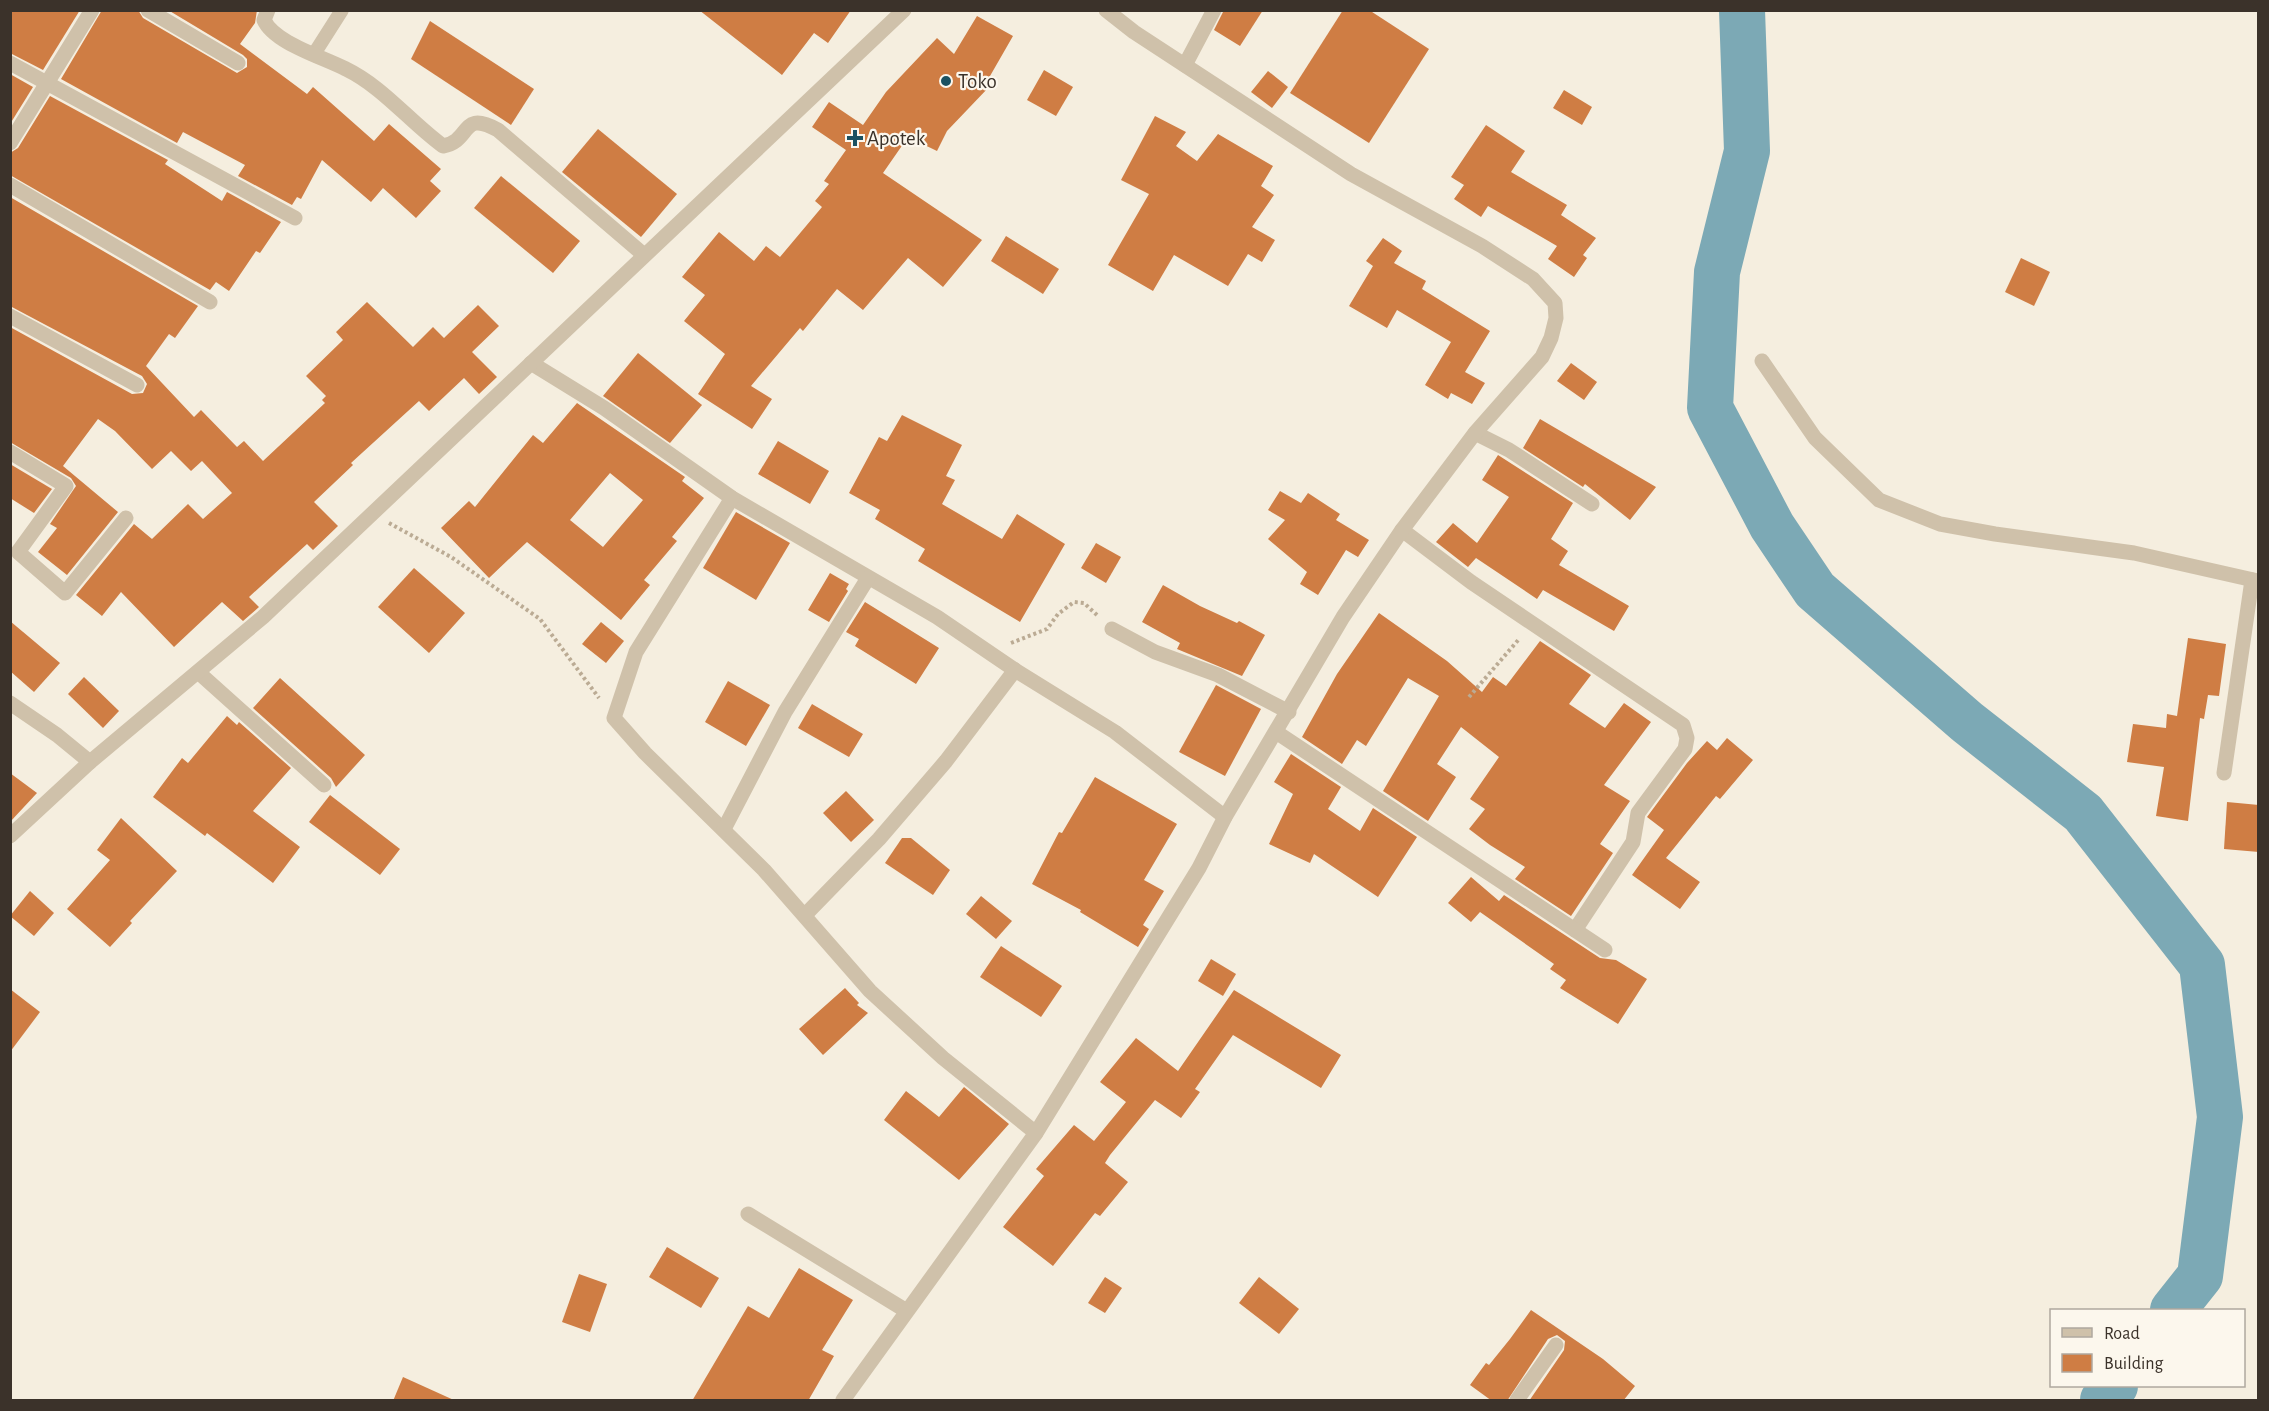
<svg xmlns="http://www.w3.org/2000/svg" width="2269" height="1411" font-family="'Alegreya Sans',sans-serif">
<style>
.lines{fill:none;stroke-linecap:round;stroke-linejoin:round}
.river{stroke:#7ca9b5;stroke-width:46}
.building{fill:#cf7d44;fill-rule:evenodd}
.path{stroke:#bbab94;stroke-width:4;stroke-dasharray:3 3;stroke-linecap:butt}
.lane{stroke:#cfc1aa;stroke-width:14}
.street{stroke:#cfc1aa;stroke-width:15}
.poi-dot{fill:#1b5161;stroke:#fcf7ed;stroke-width:2}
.labels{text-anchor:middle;stroke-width:4.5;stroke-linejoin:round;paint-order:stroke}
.poi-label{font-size:21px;fill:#3b322a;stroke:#fcf7ed;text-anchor:start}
</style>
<rect width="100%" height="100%" fill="#f5eedf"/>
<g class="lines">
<!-- river -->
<g class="river">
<path d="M1742 10 1747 151 1717 272 1710 408 1772 526 1815 590 1967 722 2083 813 2202 965 2220 1117 2200 1276 2173 1310"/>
<path d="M2103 1400 2115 1386"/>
</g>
</g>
<!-- building -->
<g class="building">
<path d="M10 10H80L43 70 10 53Z"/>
<path d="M102 10H138L143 18 237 73 247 67V59L243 55 168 10H257L255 23 240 44 307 94 313 87 374 141 389 124 441 169 430 181 441 191 416 218 383 188 371 202 322 160 301 199 297 197 292 205 238 176 245 165 183 132 177 143 61 79Z"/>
<path d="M699 10H851L828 43 814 33 782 75Z"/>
<path d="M1224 10H1263L1240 46 1214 30Z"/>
<path d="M1343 10H1369L1429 49 1369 143 1290 93Z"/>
<path d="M977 16 1013 36 986 83 989 87 947 131 937 151 908 137 883 173 982 240 943 287 908 258 863 310 837 289 803 331 800 328 751 386 772 399 752 429 698 394 725 354 684 321 705 295 682 277 719 232 754 261 766 246 780 257 822 207 815 201 829 184 824 181 846 150 812 127 829 102 863 125 886 92 937 38 954 54Z"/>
<path d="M430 21 534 89 511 125 411 59Z"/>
<path d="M1044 70 1073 87 1056 116 1027 100Z"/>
<path d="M1268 71 1288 87 1272 108 1251 92Z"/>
<path d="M10 74 33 87 10 124Z"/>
<path d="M1564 90 1592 107 1582 125 1553 108Z"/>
<path d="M50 96 168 160 165 164 222 201 227 192 281 222 260 253 256 251 229 291 216 282 210 290 10 175V153L18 148Z"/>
<path d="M1155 116 1186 132 1176 146 1197 161 1218 134 1273 166 1261 186 1274 195 1252 227 1275 240 1262 262 1248 254 1228 286 1174 255 1153 291 1108 265 1149 194 1121 180Z"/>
<path d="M1486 125 1525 151 1511 172 1567 205 1561 215 1596 238 1583 255 1587 258 1574 277 1548 259 1557 246 1488 206 1481 217 1454 199 1464 185 1451 177Z"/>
<path d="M598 129 677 194 641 237 562 172Z"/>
<path d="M501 176 580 241 553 273 474 208Z"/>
<path d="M10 197 198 306 175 338 169 334 146 366 194 417 201 410 237 447 244 441 263 461 325 403 322 400 326 396 306 376 343 340 336 332 367 302 413 347 433 327 444 338 478 305 499 326 472 352 497 377 479 394 464 378 429 411 419 401 351 463 353 465 314 502 338 526 313 550 307 544 249 597 259 607 243 621 222 602 174 647 121 592 102 616 76 595 134 524 152 539 188 504 203 519 232 493 202 461 191 471 171 451 152 469 115 431 98 419 63 466 118 512 67 575 38 552 57 528 50 524 76 486 71 478 10 442V327L132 394 143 393 147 384 142 376 10 306Z"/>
<path d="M1006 236 1059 269 1043 294 991 261Z"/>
<path d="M1383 238 1402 251 1394 263 1426 281 1422 289 1490 331 1465 372 1485 383 1472 404 1451 393 1448 399 1425 385 1451 342 1397 310 1387 328 1349 306 1373 266 1366 261Z"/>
<path d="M2021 258 2050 272 2034 306 2005 292Z"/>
<path d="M638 353 702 405 670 443 603 396Z"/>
<path d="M1571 363 1597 382 1584 400 1557 381Z"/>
<path d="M577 403 685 477 682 481 704 498 672 537 677 541 644 580 650 585 621 620 527 542 489 578 441 528 469 501 475 507 533 435 543 443ZM610 473 643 500 603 547 570 520Z"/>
<path d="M902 415 962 445 946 476 955 480 942 504 1002 539 1017 514 1065 544 1020 622 918 561 925 549 875 519 880 510 849 493 879 437 887 441Z"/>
<path d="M1540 419 1656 487 1630 520 1585 484 1583 487 1523 448Z"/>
<path d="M778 441 829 471 810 504 758 474Z"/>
<path d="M1498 455 1573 503 1551 539 1568 551 1559 565 1629 606 1614 631 1543 590 1537 599 1476 558 1468 567 1436 542 1453 523 1477 543 1509 497 1482 480Z"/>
<path d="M10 464 52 489 34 513 10 498Z"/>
<path d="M1280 491 1301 503 1308 493 1340 514 1336 520 1369 540 1358 557 1346 550 1318 595 1300 584 1307 572 1268 539 1285 520 1268 510Z"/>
<path d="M736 512 790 543 756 600 703 568Z"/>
<path d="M1096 543 1121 557 1106 583 1081 568Z"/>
<path d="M414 568 465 613 429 653 378 607Z"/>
<path d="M830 573 849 584 846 589 848 591 829 622 808 610Z"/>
<path d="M1163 585 1200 606 1237 623 1239 621 1265 635 1242 676 1177 649 1180 643 1142 622Z"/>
<path d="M865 602 939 648 916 684 855 646 859 639 846 632Z"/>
<path d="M1379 613 1447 661 1482 692 1493 677 1506 686 1540 641 1591 675 1569 704 1605 728 1624 703 1651 722 1604 785 1630 801 1600 844 1613 853 1571 916 1515 879 1525 867 1490 845 1469 829 1485 809 1470 799 1499 757 1461 727 1437 764 1456 777 1428 821 1383 791 1439 696 1408 678 1366 746 1357 740 1342 764 1302 737 1337 674Z"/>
<path d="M10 621 60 663 34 692 10 671Z"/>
<path d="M601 622 624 641 606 663 582 644Z"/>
<path d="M2188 638 2226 644 2219 696 2208 695 2204 719 2200 718 2188 821 2156 816 2164 767 2127 762 2133 724 2166 728 2167 714 2177 716Z"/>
<path d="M84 677 119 711 103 728 68 694Z"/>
<path d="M280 678 365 755 336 787 331 778 253 708Z"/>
<path d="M728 681 770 705 746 746 705 722Z"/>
<path d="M1216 685 1261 709 1225 776 1179 752Z"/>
<path d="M812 704 863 734 849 757 798 728Z"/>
<path d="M227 716 237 725 239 722 291 768 253 811 300 847 273 883 207 833 205 836 153 797 182 758 188 763Z"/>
<path d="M1727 738 1753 760 1720 799 1716 796 1666 858 1700 882 1680 909 1632 875 1664 830 1647 817 1687 763 1707 741 1717 750Z"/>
<path d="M1291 754 1341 787 1328 809 1360 831 1373 808 1417 837 1378 897 1314 854 1310 863 1269 844 1293 794 1274 782Z"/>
<path d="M10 773 37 793 10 822Z"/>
<path d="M1095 777 1177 824 1144 880 1164 891 1143 925 1149 929 1138 947 1080 912 1081 910 1032 884 1059 832 1062 833Z"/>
<path d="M846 791 874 820 851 842 823 813Z"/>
<path d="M330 795 400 849 380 875 309 822Z"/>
<path d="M2227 802 2259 805V852L2224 849Z"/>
<path d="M121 818 177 871 130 921 132 923 110 947 67 909 110 860 97 850Z"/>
<path d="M902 838H911L950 870 933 895 885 863Z"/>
<path d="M1471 877 1499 901 1504 895 1600 958 1616 960 1647 979 1618 1024 1560 988 1566 980 1550 969 1554 964 1480 912 1471 922 1448 903Z"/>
<path d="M30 891 54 913 34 936 10 916Z"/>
<path d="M981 896 1012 921 996 939 966 914Z"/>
<path d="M1001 946 1062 986 1041 1017 980 977Z"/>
<path d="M1211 959 1236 974 1223 996 1198 981Z"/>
<path d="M845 988 859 1003 857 1005 868 1013 823 1055 799 1029Z"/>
<path d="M10 989 40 1012 10 1052Z"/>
<path d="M1234 990 1341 1055 1321 1088 1233 1035 1195 1089 1200 1092 1181 1118 1155 1100 1110 1155 1105 1163 1128 1182 1100 1216 1095 1213 1053 1266 1003 1227 1044 1176 1036 1169 1074 1125 1094 1141 1126 1102 1100 1082 1136 1038 1178 1071Z"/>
<path d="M964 1087 1009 1124 959 1180 884 1120 906 1091 939 1117Z"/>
<path d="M667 1247 719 1278 701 1308 649 1277Z"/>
<path d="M799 1268 853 1300 822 1350 834 1356 808 1401H692L748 1306 769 1318Z"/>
<path d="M579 1274 607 1284 590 1332 562 1322Z"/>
<path d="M1105 1277 1122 1288 1105 1313 1088 1303Z"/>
<path d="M1259 1277 1299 1309 1279 1334 1239 1303Z"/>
<path d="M1531 1310 1603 1359 1635 1386 1623 1401H1529L1564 1350 1565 1341 1557 1335 1548 1339 1507 1401H1492L1470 1385 1486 1363 1489 1365 1510 1339Z"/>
<path d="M403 1377 456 1401H393Z"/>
</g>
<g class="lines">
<!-- path -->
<g class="path">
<path d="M389 523 451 557 540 619 599 698"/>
<path d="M1011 643 1047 629 1058 614 1074 602 1084 603 1098 616"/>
<path d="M1469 697 1520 638"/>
</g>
<!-- lane -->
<path class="lane" d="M314 54 342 10"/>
<!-- street -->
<g class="street">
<path d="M148 10 238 63"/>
<path d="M268 10 264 20C274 43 323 57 346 69 383 87 410 122 443 146 472 141 460 109 498 130L644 255"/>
<path d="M10 63 295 218"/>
<path d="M1185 65 1214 10"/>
<path d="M10 143 92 10"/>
<path d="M10 185 210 302"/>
<path d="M10 316 137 385"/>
<path d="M1762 361 1815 438 1879 500 1940 524 1995 534 2134 553 2258 581"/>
<path d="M531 363 604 408 732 498 937 617 1015 670"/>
<path d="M1475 433 1509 450 1592 504"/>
<path d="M10 452 66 486 18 552 65 593 126 518"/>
<path d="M732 498 636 652 614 718 645 753 764 870 870 991 943 1058 1036 1133"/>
<path d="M1402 530 1471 582 1683 725 1687 738 1685 749 1638 813 1633 842 1575 930"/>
<path d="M1112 629 1155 652 1218 675 1289 712"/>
<path d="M198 672 324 785"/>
<path d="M10 703 57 735 90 762"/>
<path d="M1276 732 1605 950"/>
<path d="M2224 773 2252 580"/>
<path d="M724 829 785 712 868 578"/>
<path d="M10 836 90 762 263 617 904 10"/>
<path d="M805 915 879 839 946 761 1015 670 1115 732 1225 817"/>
<path d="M748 1214 905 1310"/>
<path d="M843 1400 1036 1133 1199 868 1225 817 1343 617 1402 530 1475 433 1542 357 1551 338 1556 318 1555 303 1533 279 1482 246 1351 174 1134 32 1106 10"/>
<path d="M1517 1400 1556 1345"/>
</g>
</g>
<!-- markers -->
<g class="poi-dot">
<circle cx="946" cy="81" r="6"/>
<path d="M852 129h6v6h6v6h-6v6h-6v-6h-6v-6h6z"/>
</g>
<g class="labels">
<!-- poi labels -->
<g class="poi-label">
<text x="958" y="88">Toko</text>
<text x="867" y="145">Apotek</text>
</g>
</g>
<!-- border -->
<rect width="2269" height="1411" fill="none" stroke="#3b322a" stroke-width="24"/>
<!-- legend -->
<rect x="2050" y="1309" width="195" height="78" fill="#fcf7ed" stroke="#afa89f" stroke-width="1.5"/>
<rect x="2062" y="1328" width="30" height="9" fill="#cfc1aa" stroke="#afa89f" stroke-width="1.5"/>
<text x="2104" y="1339" font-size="18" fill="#3b322a">Road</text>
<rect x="2062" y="1354" width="30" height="18" fill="#cf7d44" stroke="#afa89f" stroke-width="1.5"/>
<text x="2104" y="1369" font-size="18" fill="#3b322a">Building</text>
</svg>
